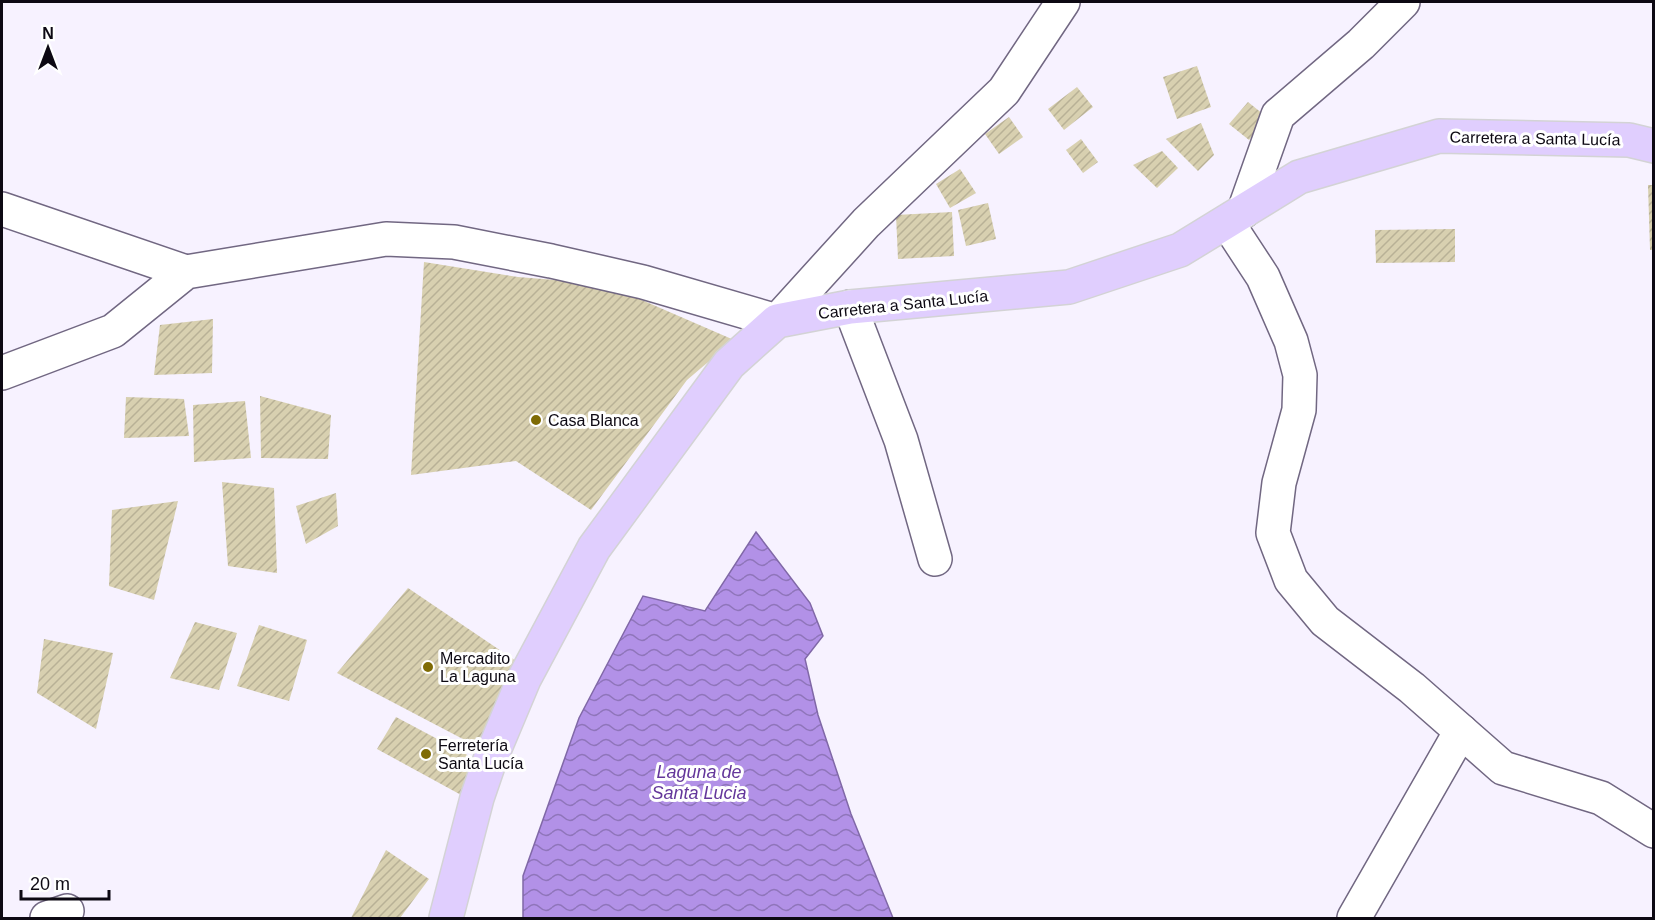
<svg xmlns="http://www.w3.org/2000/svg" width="1655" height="920" font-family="Helvetica,sans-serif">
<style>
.water{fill:url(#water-waves);stroke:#8068a7;stroke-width:1.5}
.building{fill:url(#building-hatch)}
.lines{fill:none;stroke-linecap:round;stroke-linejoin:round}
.minor-casing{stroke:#716782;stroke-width:36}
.major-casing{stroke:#d3d3d5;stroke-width:36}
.minor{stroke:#fff;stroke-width:33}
.major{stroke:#e0cefe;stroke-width:33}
.poi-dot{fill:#7f6b05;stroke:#fff;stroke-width:2}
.labels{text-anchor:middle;stroke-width:6;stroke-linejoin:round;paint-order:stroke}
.street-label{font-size:16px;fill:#0d0913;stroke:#fff}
.poi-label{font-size:16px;fill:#0d0913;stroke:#fff;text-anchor:start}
.water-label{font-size:18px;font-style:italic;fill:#64379b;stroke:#fff}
</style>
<defs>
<pattern id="water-waves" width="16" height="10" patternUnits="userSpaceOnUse" patternTransform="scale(1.5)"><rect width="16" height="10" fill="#b291e7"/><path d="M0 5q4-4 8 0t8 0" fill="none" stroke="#8f75ba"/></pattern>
<pattern id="building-hatch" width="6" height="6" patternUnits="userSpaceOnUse" patternTransform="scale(1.5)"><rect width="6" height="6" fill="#d8d0b0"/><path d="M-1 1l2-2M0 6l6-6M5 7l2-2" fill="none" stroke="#b8b196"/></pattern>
</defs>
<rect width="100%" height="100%" fill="#f7f2ff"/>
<!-- water -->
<path class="water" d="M756 532 810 603 823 636 805 659 818 715 851 814 893 918H523V876L579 718 643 596 705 611Z"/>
<!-- building -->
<g class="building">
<path d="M1197 66 1211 107 1177 119 1163 77Z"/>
<path d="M1077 87 1093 107 1064 130 1048 109Z"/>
<path d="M1248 102 1268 118 1249 140 1229 124Z"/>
<path d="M1009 117 1023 137 999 154 985 134Z"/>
<path d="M1201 123 1214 155 1198 171 1166 139Z"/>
<path d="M1081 139 1098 162 1083 173 1066 150Z"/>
<path d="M1162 151 1178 168 1157 188 1133 165Z"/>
<path d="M960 169 976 193 950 208 936 184Z"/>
<path d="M1648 185H1654V250H1650Z"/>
<path d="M988 203 996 239 966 246 958 210Z"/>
<path d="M952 212 954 256 898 259 896 215Z"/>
<path d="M1455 229V262L1376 263 1375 230Z"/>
<path d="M424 262 518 277 605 284 734 340 687 380 591 510 516 461 411 475Z"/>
<path d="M213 319 212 373 154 375 160 325Z"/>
<path d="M260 396 331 415 328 459 261 458Z"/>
<path d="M126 397 184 399 189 436 124 438Z"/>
<path d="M245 401 251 458 194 462 193 405Z"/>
<path d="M222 482 274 488 277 573 228 566Z"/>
<path d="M336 493 338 526 306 544 296 506Z"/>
<path d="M178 501 154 600 109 586 112 510Z"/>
<path d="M408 588 516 661 480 748 337 673Z"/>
<path d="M195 622 237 633 219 690 170 678Z"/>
<path d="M259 625 307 640 289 701 237 686Z"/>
<path d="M44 639 113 653 96 729 37 693Z"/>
<path d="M396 717 475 759 463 796 377 749Z"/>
<path d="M386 850 429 879 400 918H351Z"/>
</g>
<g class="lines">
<!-- minor casing -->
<g class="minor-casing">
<g id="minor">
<path d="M2 209 186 272"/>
<path d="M1244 211 1278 115 1361 44 1403 2"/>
<path d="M1227 222 1263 277 1291 341 1300 375 1299 410 1279 483 1273 533 1291 580 1325 621 1412 688 1503 768 1601 798 1654 831"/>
<path d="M850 307 901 440 935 559"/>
<path d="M2 373 113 331 186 272 386 239 454 242 551 261 643 282 777 321 866 223 1004 91 1063 2"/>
<path d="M47 918 67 911"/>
<path d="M1354 918 1461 731"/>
</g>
</g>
<!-- major casing -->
<g class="major-casing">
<path id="major" d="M446 918 477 798 490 760 524 679 594 548 729 364 777 321 850 307 1069 287 1180 250 1299 177 1439 136 1629 140 1654 146"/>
</g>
<!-- minor -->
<use href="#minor" class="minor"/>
<!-- major -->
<use href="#major" class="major"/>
</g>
<!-- markers -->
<g class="poi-dot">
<circle cx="536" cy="420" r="6"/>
<circle cx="428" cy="667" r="6"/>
<circle cx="426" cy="754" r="6"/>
</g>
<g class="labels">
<!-- street labels -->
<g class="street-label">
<text transform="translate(1535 138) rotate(1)" y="6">Carretera a Santa Lucía</text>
<text transform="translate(903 304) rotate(-6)" y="6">Carretera a Santa Lucía</text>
</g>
<!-- poi labels -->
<g class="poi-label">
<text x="548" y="426">Casa Blanca</text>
<text x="440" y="664">Mercadito<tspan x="440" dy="18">La Laguna</tspan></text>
<text x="438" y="751">Ferretería<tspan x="438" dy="18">Santa Lucía</tspan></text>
</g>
<!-- water labels -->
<g class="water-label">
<text x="699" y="778">Laguna de<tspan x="699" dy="21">Santa Lucia</tspan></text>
</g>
</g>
<!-- border -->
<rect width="1655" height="920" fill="none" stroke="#0d0913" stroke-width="6"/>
<!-- north arrow -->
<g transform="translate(48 48)" stroke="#ffffff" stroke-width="4.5" paint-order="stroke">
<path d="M0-4.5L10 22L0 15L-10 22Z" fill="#0d0913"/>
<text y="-9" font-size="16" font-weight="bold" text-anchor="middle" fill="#0d0913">N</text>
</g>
<!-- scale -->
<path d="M21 890v9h88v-9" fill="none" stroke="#0d0913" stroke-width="3"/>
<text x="30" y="890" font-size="18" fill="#0d0913" stroke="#ffffff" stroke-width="4.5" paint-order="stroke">20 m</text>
</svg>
